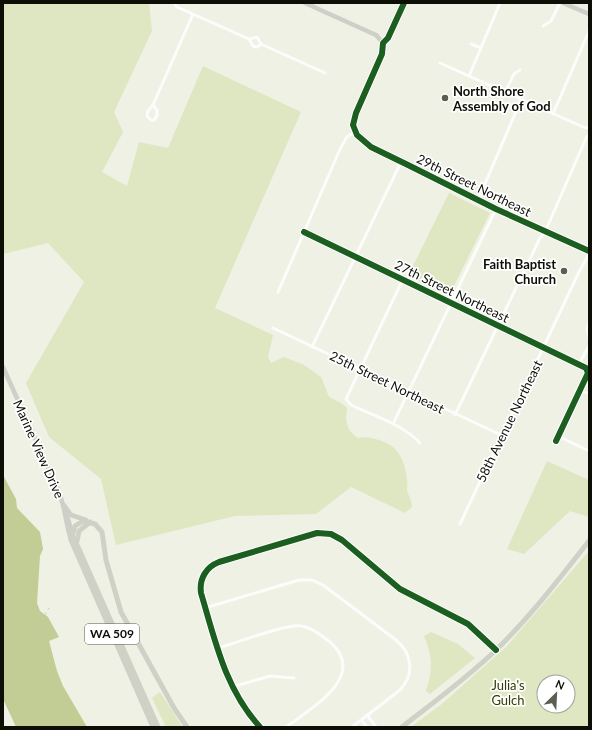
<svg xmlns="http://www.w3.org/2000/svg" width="592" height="730" font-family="Lato,sans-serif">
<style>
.green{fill:#dee7c2;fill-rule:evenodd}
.water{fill:#c1cd95}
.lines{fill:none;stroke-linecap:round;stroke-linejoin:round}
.street{stroke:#fcfdfb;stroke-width:3}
.secondary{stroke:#cecfc9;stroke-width:4.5}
.primary{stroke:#cfd1c7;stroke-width:5}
.rail{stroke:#c9cac6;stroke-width:1;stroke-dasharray:2 4;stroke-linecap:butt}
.cycleway-casing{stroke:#fff;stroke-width:8}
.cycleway{stroke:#1b5e20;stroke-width:6}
.poi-dot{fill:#5c5e54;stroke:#fff;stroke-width:1.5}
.labels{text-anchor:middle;stroke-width:3.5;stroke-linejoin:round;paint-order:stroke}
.shield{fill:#fff;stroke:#565751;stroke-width:1}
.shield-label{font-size:12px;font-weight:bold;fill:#0d0f07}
.poi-label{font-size:13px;font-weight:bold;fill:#0d0f07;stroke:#fff;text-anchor:start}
.street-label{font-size:13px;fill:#0d0f07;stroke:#fff}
.park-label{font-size:13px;fill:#333b01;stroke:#fff}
</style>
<rect width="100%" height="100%" fill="#eef1e4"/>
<!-- green -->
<g class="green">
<path d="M3 3H149L152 31 114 112 123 132 102 172 127 186 139 142 168 148 203 66 301 112 215 308 273 335 268 357 271 363 284 357 304 365 321 377 329 397 341 403 347 408C345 421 346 430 358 438 366 436 372 438 379 440 399 446 405 461 407 480 408 483 407 486 407 489 408 496 412 500 412 507L405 513 351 487 316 514 235 516 116 545 101 479 49 437 26 383 84 282 48 243 3 254Z"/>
<path d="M449 193 490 213 449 296 408 276Z"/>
<path d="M547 461 589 480V517L570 511 524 554 507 549Z"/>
<path d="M589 551V727H411L443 703 506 647ZM544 682H568V706H544Z"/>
<path d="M431 632 458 644 475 658 430 694 426 691C433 669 433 657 424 636Z"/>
<path d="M160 692 182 726V727H166L152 698Z"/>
</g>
<!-- water -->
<path class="water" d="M3 475 16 499 17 508 40 532 43 549 40 556 37 603 40 611 48 617 59 637 49 641 57 671 63 686 87 727H16L3 699Z"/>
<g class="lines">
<!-- street -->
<g class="street">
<path d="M174 3 177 7 249 39 253 46 257 47 261 44 257 37 249 39"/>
<path d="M543 26 551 21 560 3"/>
<path d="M383 43 388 38 404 3"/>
<path d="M261 44 325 73"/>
<path d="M471 44 481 48"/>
<path d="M440 63 583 127 588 128 589 126"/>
<path d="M469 76 500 3"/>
<path d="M505 92 514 74 520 70"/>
<path d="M153 105 157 110V116L154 120H151L147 116 148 111 153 105 193 14"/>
<path d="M553 114 589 31"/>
<path d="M478 200 521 100"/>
<path d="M304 232 586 368 588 373 556 441"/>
<path d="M403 279 346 399 351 405C374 416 402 424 420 443"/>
<path d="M278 292 341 147 347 137 355 132"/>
<path d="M589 322 587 330 589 337"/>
<path d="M273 328 501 435"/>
<path d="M312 347 401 162"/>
<path d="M579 364 589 346"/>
<path d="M580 390 589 394"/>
<path d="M455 415 540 238 545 232 587 136H589"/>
<path d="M393 424 496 209"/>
<path d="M558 436 589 451"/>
<path d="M460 524 578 274 589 254"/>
<path d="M205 608 299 580H312L323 585 396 640C412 653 415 674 400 690L352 727"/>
<path d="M218 648C236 643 285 624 301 626 311 627 322 636 330 642 369 676 310 709 286 727"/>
<path d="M232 687 270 676 294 678"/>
<path d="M367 715 376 727"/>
<path d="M361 720 367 727"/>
<path d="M260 727C225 689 215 640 201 593 199 579 206 567 219 562L317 533 331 534 342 540 400 589 468 624 496 650"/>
</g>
<!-- secondary -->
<g class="secondary">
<path d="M305 3 376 35 383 43 382 54 353 121C352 134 361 141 371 147L496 209 589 251"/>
<path d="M563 3 589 14"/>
<path d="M3 367 59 492C65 508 66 524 71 540"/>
<path d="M64 505 71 515 86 520"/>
<path d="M67 515 72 533"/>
</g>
<!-- primary -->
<g class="primary">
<path d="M74 538 158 727"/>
<path d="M77 541 79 531 90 522"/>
<path d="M153 727 71 540 75 526 83 521 95 524 102 532 106 560 121 612 174 708 187 727"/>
<path d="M402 727C434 702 467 678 496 650 530 617 560 578 589 541"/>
</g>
<!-- rail -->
<path class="rail" d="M36 630 49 608"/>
<!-- cycleway casing -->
<g class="cycleway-casing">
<g id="cycleway">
<path d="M404 3 388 38 383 43 382 54 356 113 353 125 357 135 371 147 408 165 496 209 589 251"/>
<path d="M304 232 586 368 588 373 556 441"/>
<path d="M260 727C225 689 215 640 201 593 199 579 206 567 219 562L317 533 331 534 342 540 400 589 468 624 496 650"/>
</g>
</g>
<!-- cycleway -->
<use href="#cycleway" class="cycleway"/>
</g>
<!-- markers -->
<g class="poi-dot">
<circle cx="445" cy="98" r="4"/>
<circle cx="564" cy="271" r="4"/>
</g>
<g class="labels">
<!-- shield labels -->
<rect class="shield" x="85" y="624" width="54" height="20" rx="3"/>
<g class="shield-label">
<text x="112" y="638">WA 509</text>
</g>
<!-- poi labels -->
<g class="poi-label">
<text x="453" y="96">North Shore<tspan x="453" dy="15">Assembly of God</tspan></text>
<text x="556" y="269" text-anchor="end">Faith Baptist<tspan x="556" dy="15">Church</tspan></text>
</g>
<!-- street labels -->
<g class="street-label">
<text transform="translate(474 185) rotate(26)" y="5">29th Street Northeast</text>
<text transform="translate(452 291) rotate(26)" y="5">27th Street Northeast</text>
<text transform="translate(387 382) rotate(26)" y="5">25th Street Northeast</text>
<text transform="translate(509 421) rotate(-64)" y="5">58th Avenue Northeast</text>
<text transform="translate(39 449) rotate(66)" y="5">Marine View Drive</text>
</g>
<!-- park labels -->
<g class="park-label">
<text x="508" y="690">Julia's<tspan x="508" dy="15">Gulch</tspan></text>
</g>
</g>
<!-- border -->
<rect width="592" height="730" fill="none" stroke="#0d0f07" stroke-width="8"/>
<!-- north arrow -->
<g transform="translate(556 694) rotate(24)"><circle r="19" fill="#ffffff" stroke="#9e9f9c"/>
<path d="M0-3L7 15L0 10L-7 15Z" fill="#5c5e54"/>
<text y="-6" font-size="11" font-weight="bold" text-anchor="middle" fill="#0d0f07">N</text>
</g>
</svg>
